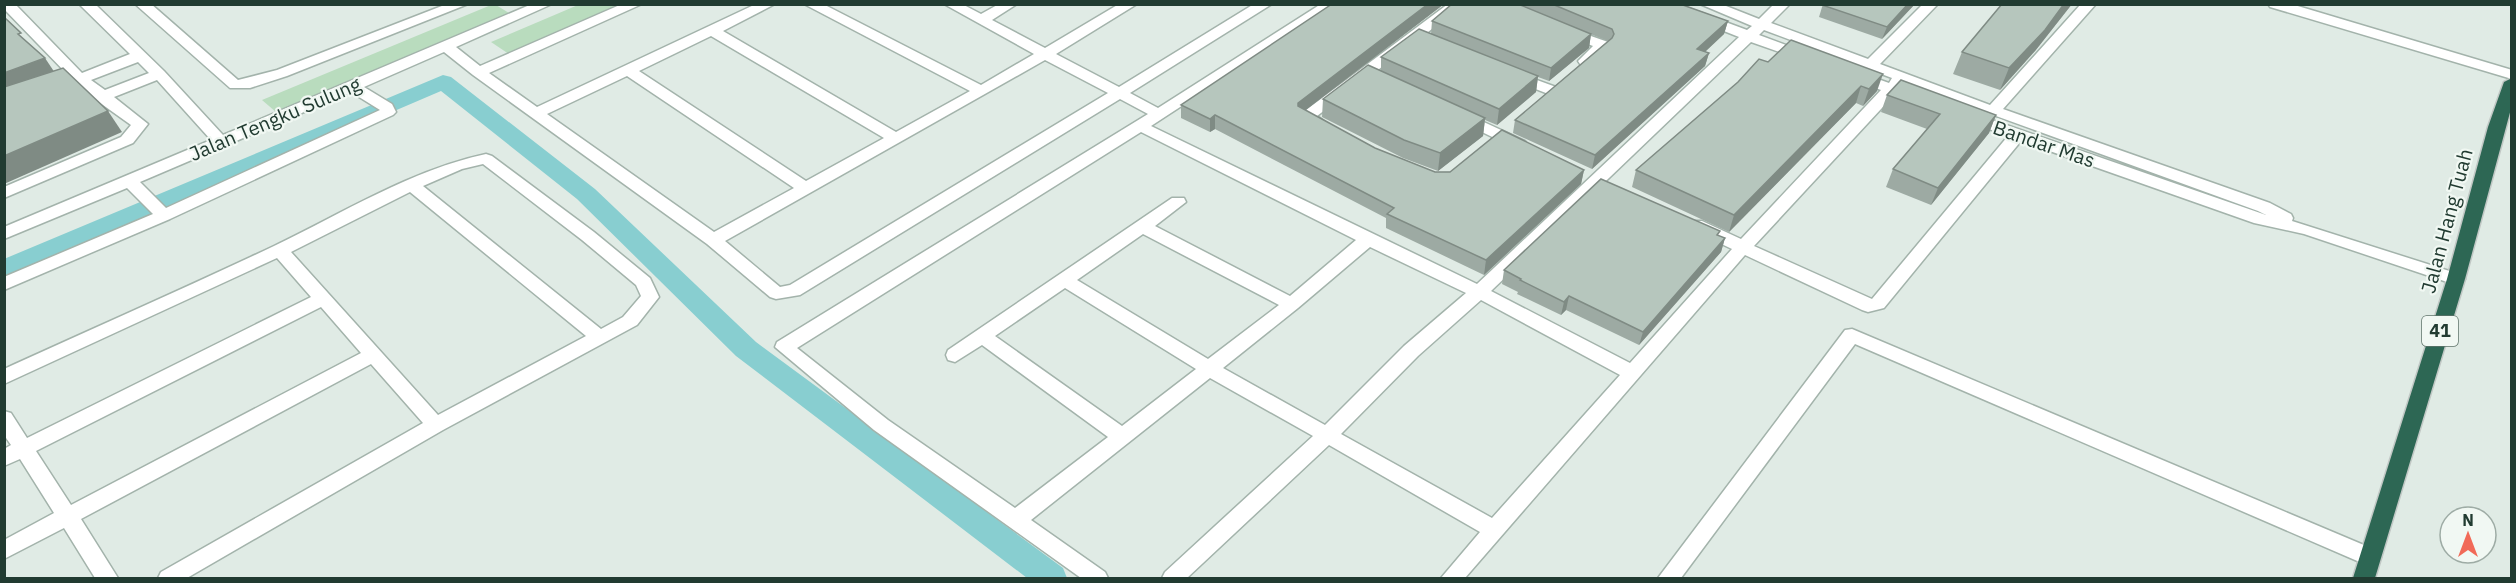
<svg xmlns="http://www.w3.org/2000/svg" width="2516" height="583" font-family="'IBM Plex Sans',sans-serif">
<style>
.green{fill:#b9dcbe}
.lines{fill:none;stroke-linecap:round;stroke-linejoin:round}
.canal{fill:#88ced0;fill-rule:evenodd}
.minor-casing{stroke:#a3b3ab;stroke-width:3}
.highway-casing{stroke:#c1c8c5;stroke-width:3}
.minor{fill:#fff;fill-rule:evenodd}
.highway{fill:#2d6754;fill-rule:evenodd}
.wall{fill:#9daaa3}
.shaded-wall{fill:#7f8b84}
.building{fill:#b6c6bd;stroke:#7f8b84;stroke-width:1.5}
.labels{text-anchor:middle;stroke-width:4.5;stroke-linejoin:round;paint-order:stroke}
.shield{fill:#f1f8f3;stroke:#5f746b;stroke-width:1.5}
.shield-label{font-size:18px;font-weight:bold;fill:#213b31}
.street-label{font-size:20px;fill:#213b31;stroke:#f1f8f3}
</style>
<rect width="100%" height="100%" fill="#e0ebe5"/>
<!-- green -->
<g class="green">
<path d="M491 5H496L509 13 276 112 262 100Z"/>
<path d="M578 5H629L512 56 491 42Z"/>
</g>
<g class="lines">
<!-- canal -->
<path class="canal" d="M443 75 451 77 595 189 756 342 1063 568 1067 578H1027L736 356 577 199 441 91 4 278V259Z"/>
<!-- minor casing -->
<g class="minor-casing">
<g id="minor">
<path d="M4 4H15L82 73 130 54 79 4H95L164 71 223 135 532 4H552L456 47 480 66 622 4H642L489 73 537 107 756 4H775L723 31 896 132 970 91 804 4H823L981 85 1034 54 944 4H962L981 14 999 4H1017L992 20 1045 48 1119 4H1137L1056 54 1119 87 1254 4H1272L1130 93 1158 108 1321 4H1338L1151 126 1477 284 1739 37 1656 4H1677L1747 30 1752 26 1700 4H1721L1759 19 1774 4H1790L1771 23 1868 59 1923 4H1938L1880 64 1990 105 2081 4H2096L2003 109 2270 203 2291 214 2293 218 2292 221 2462 275 2465 279 2462 283 2456 285 2304 234 2254 223 2021 141 1884 308 1868 312 1862 310 1745 255 1465 578H1441L1480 532 1329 445 1187 578H1162L1165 572 1313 436 1210 378 1031 520 1105 572 1108 578H1081L874 430 775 347 777 342 1148 114 1120 99 800 295 776 299 770 297 707 244 473 75 444 52 364 87 392 104 396 112 393 115 170 219 4 290V277L153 214 127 188 4 239V227L211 140 157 80 114 97 148 124 133 143 4 198V187L121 137 131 125 96 100 78 85H66L63 82 70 77 4 9ZM1764 30 1892 78 1889 83 1861 73H1851L1849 76 1851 79 1881 90 1741 239 1702 221H1690L1687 225 1690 229 1732 249 1630 363 1491 291 1751 42 1805 61 1812 57 1810 54 1759 35ZM711 36 884 138 806 181 639 71ZM1045 60 1108 93 790 285 780 287 725 241ZM138 62 149 73 105 90 91 80ZM627 76 794 188 714 232 547 114ZM1905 83 2258 211 2266 215 1969 112 1964 114 1961 117 1964 120 2008 136 1872 299 1754 246 1894 95 1915 102 1920 100 1923 97 1920 94 1901 87ZM351 92 380 110 166 208 140 182ZM1141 132 1356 240 1290 296 1155 226 1186 202 1184 198H1172L948 350 946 355 948 360 955 362 982 345 1108 437 1015 508 888 420 797 348ZM1143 234 1279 305 1208 359 1077 280ZM1370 247 1466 293 1404 346 1325 425 1223 368 1298 308ZM1065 288 1196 369 1122 426 995 336ZM1481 300 1620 375 1492 518 1341 434 1418 356Z"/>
<path d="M135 4H151L238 80 277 70 447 4H468L287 76 250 88H230Z"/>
<path d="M1448 4H1465L1317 116 1329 125 1327 128C1316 131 1305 124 1299 116L1302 113Z"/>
<path d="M2268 4H2291L2512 70V79L2270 7Z"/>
<path d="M1568 28 1608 42 1610 45 1590 64H1580L1578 61 1593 46 1563 35 1561 32 1563 29Z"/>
<path d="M1515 72 1556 87 1559 90 1551 95 1510 79 1508 76 1510 73Z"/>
<path d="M1462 112 1525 141 1527 144 1519 149 1513 147 1457 120 1454 117Z"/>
<path d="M486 154 492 156 594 232 650 278 659 297 637 325 443 430 187 578H158L161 572 423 423 371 364 81 519 118 578H95L64 528 4 559V540L54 513 20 459 4 466V449L11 445 4 435V411L11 413 27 438 311 297 277 258 4 384V369C94 328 185 288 274 246 343 213 411 170 486 154ZM483 164 582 240 636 285 641 296 623 317 601 329 423 186 462 169ZM410 192 586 336 438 415 291 252ZM321 307 361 353 71 505 36 451Z"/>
<path d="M1852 329 2378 551 2381 557 2378 563 2370 566 2362 563 1855 344 1681 578H1658L1845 330Z"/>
</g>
</g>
<!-- highway casing -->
<g class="highway-casing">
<path id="highway" d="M2512 78V105L2465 279 2375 578H2353L2447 279 2488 127 2504 82Z"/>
</g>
<!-- minor -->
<use href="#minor" class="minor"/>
<!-- highway -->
<use href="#highway" class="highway"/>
</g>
<!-- wall -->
<g class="wall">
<path d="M1444 4 1305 110 1375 148 1435 172 1584 170 1581 184 1484 275 1386 228V218L1215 129 1210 132 1181 118V105Z"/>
<path d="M1452 4H1680L1728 21 1724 34 1705 52 1709 53 1705 66 1592 169 1513 133 1515 120 1608 41 1537 13 1591 34 1589 48 1549 81 1538 77 1536 92 1497 125 1485 120 1483 136 1438 171 1403 158 1322 117 1323 99 1381 70V57L1431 34 1432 21Z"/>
<path d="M1823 4H1915L1882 39 1819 17Z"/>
<path d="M2002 4H2072L2035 51 2000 90 1953 74 1962 52Z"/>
<path d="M1768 62 1877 91 1863 106 1856 103 1729 232 1632 187 1636 170Z"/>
<path d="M1887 95 1996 115 1989 133 1931 205 1886 187 1893 169 1927 129 1881 112Z"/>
<path d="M1719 236 1725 238 1721 252 1639 345 1566 310 1561 315 1517 294 1518 292 1502 284 1504 270Z"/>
</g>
<!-- shaded-wall -->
<g class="shaded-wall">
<path d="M1428 4H1444L1298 116V103Z"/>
<path d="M1908 4H1915L1882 39 1887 27Z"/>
<path d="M2064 4H2072L2035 51 2000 90 2009 68Z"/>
<path d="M1728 21 1724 34 1694 62 1697 49Z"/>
<path d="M1591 34 1589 48 1549 81 1551 68Z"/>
<path d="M1709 53 1705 66 1592 169 1595 155Z"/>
<path d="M45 58 59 79 4 99V73Z"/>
<path d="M1883 74 1877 91 1863 106 1869 89Z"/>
<path d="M1538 76 1536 92 1497 125 1499 109Z"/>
<path d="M1861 86 1856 103 1729 232 1734 215Z"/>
<path d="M108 111 122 132 4 184V156Z"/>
<path d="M1215 115V129L1210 132V119Z"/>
<path d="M1996 115 1989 133 1931 205 1938 188Z"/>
<path d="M1485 118 1483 136 1438 171 1440 153Z"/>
<path d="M1584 170 1581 184 1484 275 1486 260Z"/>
<path d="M1725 238 1721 252 1639 345 1643 332Z"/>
<path d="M1569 296 1566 310 1561 315 1564 302Z"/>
</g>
<!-- building -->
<g class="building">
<path d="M1332 4H1428L1298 103V106L1375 148 1435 172H1450L1502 130 1584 170 1486 260 1387 214 1394 208 1215 115 1210 119 1181 105Z"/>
<path d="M1452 4H1518L1591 34 1551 68 1432 21Z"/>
<path d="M1552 4H1680L1728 21 1697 49 1709 53 1595 155 1515 120 1612 38 1614 34 1612 29Z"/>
<path d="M1823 4H1908L1887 27 1822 5Z"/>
<path d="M2002 4H2064L2045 30 2009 68 1962 52Z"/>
<path d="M4 17 21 33 18 34 45 58 4 73Z"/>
<path d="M1419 29 1538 76 1499 109 1381 57Z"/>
<path d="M1791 40 1883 74 1869 89 1861 86 1734 215 1636 170 1738 82 1759 59 1768 62Z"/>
<path d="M1368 65 1485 118 1440 153 1404 140 1323 99Z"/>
<path d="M63 68 108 111 4 156V87Z"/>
<path d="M1901 80 1996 115 1938 188 1893 169 1940 114 1887 95Z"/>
<path d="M1601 179 1720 231 1717 235 1725 238 1643 332 1569 296 1564 302 1520 280 1521 279 1504 270Z"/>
</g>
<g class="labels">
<!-- shield labels -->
<rect class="shield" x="2422" y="316" width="36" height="30" rx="4.5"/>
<g class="shield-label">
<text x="2440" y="337">41</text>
</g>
<!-- street labels -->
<g class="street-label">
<text transform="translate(275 119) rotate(-23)" y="7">Jalan Tengku Sulung</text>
<text transform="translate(2044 144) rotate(19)" y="7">Bandar Mas</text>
<text transform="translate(2447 221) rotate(-75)" y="7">Jalan Hang Tuah</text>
</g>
</g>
<!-- border -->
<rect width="2516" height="583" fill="none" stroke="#213b31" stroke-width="12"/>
<!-- north arrow -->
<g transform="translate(2468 535)"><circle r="28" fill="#f1f8f3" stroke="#9eaca5" stroke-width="1.5"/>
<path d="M0-4.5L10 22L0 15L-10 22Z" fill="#f16a58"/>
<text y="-9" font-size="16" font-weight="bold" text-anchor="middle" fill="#213b31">N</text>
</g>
</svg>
